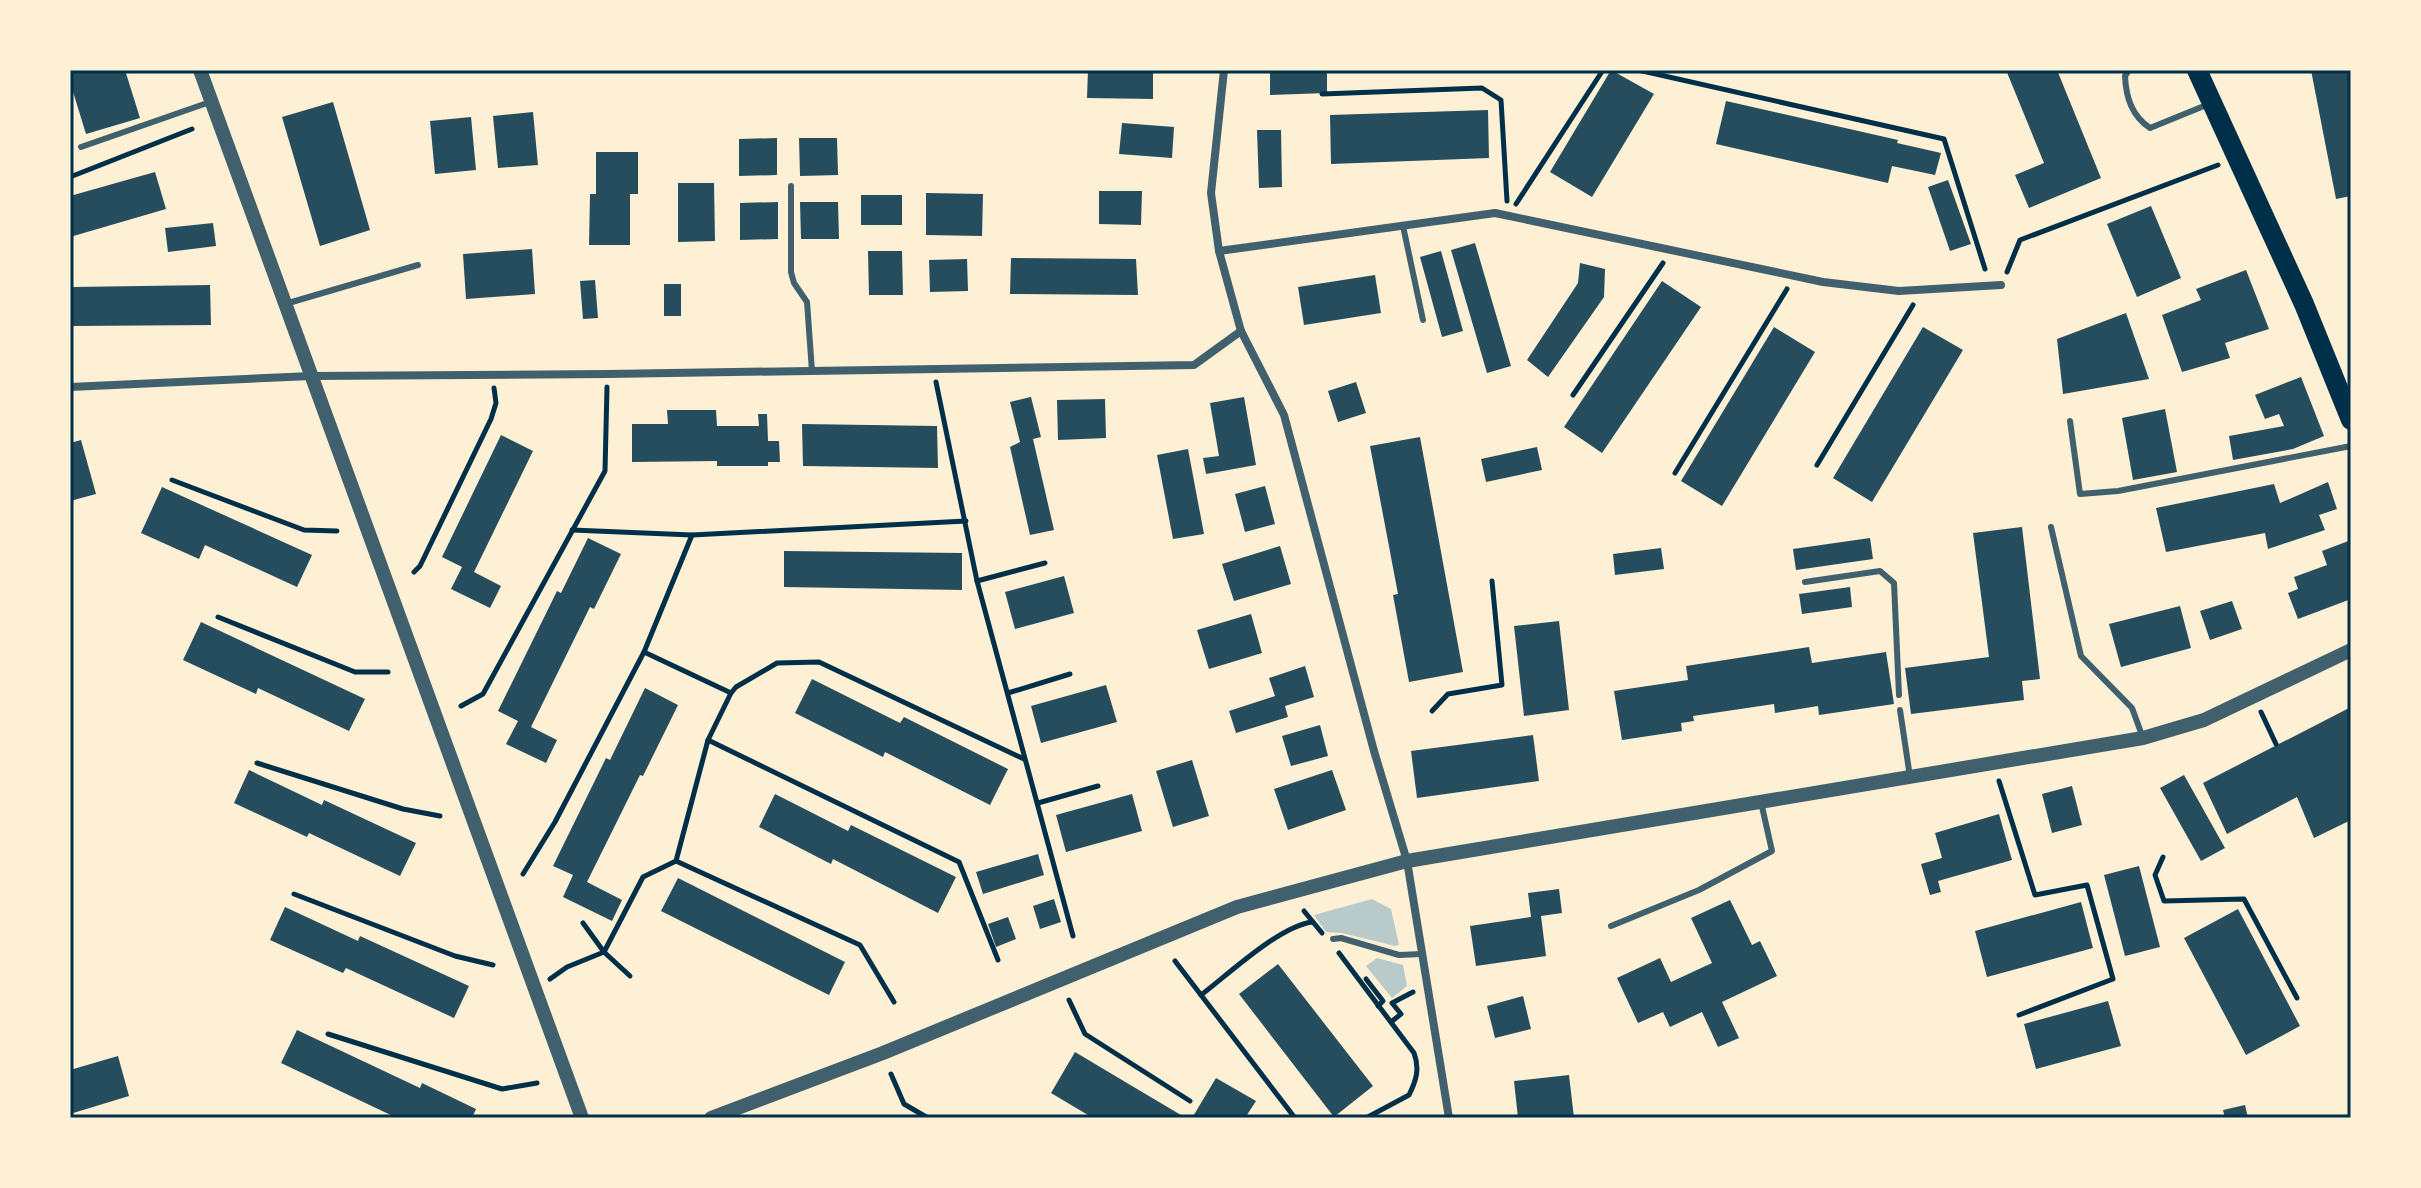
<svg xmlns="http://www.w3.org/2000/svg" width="2421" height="1188" font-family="'Asap Condensed',sans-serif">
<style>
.green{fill:#b9caca}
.building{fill:#264d5e}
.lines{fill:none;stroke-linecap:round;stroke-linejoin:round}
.path{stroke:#003049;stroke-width:5}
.service{stroke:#3f606c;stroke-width:6}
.minor{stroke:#3f606c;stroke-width:8}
.tertiary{stroke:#3f606c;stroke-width:14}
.primary{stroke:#003049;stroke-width:20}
.neatline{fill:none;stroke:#003049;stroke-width:3}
</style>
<rect width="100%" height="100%" fill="#fdf0d5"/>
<!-- green -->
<g class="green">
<path d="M1372 899 1391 909 1399 945 1395 946 1342 933 1326 932 1314 915Z"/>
<path d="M1377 958 1403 965 1407 986 1392 998 1366 966Z"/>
</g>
<!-- building -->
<g class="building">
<path d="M75 70H125L140 118 86 134 70 82V72Z"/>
<path d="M1088 70H1153V99L1087 98Z"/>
<path d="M1270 70H1327V93L1270 95Z"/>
<path d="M1611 70 1654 94 1592 197 1550 172Z"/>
<path d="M2006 70H2057L2101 178 2029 208 2015 175 2044 163Z"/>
<path d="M2311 70H2351V196L2336 199Z"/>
<path d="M1726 101 1898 140 1897 143 1941 153 1935 175 1892 166 1888 183 1716 144Z"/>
<path d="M333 102 370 230 320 246 282 117Z"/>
<path d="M1488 110 1489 158 1331 164 1330 115Z"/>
<path d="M533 112 538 165 498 168 493 116Z"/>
<path d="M471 117 476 170 435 174 430 121Z"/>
<path d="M1122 123 1174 127 1172 158 1119 154Z"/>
<path d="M1257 130H1281L1282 187 1259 188Z"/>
<path d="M777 138V175L739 176V139Z"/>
<path d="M799 138H837L838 175 800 176Z"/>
<path d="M596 152H638V194H630V245H589L590 194H596Z"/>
<path d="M155 172 166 209 70 237V196Z"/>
<path d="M1948 180 1971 244 1950 251 1928 187Z"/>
<path d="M678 183H714L715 241 678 242Z"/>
<path d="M1099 191H1142L1141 225 1099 224Z"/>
<path d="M926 193 983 194 982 236 926 235Z"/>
<rect x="861" y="195" width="41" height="30"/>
<path d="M778 202V239L740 240V203Z"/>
<path d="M800 202H838L839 239H801Z"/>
<path d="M2151 206 2181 278 2137 297 2107 224Z"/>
<path d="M213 223 216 246 168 252 165 228Z"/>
<path d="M1475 243 1511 366 1487 373 1451 250Z"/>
<path d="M532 249 535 294 466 299 463 254Z"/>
<path d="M868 251H902L903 295H869Z"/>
<path d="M1441 251 1463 331 1442 337 1420 257Z"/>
<path d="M1011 258 1136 259 1138 295 1010 294Z"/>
<path d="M967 259 968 291 930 292 929 260Z"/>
<path d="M1580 263 1605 269 1604 297 1548 377 1527 360 1578 283Z"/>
<path d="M2246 270 2269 329 2225 343 2230 358 2182 372 2162 315 2201 300 2196 289Z"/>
<path d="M1375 275 1381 313 1304 325 1298 287Z"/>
<path d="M595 280 598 318 583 319 580 281Z"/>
<path d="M1662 281 1701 307 1602 453 1564 427Z"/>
<rect x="664" y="284" width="17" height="32"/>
<path d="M210 285 211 325 73 326V287Z"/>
<path d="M2126 313 2149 379 2063 394 2057 339Z"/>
<path d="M1774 327 1815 352 1722 506 1681 481Z"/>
<path d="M1923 327 1963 350 1872 502 1833 478Z"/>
<path d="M2301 377 2324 436 2293 449 2233 460 2229 436 2284 426 2279 414 2265 419 2255 395Z"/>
<path d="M1356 382 1366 413 1338 422 1328 391Z"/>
<path d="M1031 397 1041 437 1033 439 1054 530 1030 535 1010 447 1020 442 1010 402Z"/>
<path d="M1244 397 1256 465 1206 474 1203 458 1219 456 1210 403Z"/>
<path d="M1105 399 1106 438 1058 440 1057 400Z"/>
<path d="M2165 409 2177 472 2133 480 2122 418Z"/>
<path d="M667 410H716L717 426H759L758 414H767L768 441H779L780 462H768V466H717V461L632 462V424H668Z"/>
<path d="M802 424 937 426 938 468 803 466Z"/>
<path d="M501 435 533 451 474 572 501 586 490 608 451 589 462 567 442 557Z"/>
<path d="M1420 437 1463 672 1409 682 1393 595 1398 594 1370 446Z"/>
<path d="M81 440 96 494 70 501V443Z"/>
<path d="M1537 447 1542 470 1486 482 1481 459Z"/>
<path d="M1188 449 1204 534 1173 539 1157 455Z"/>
<path d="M2328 482 2337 509 2319 515 2325 530 2268 549 2265 533 2166 552 2156 508 2274 484 2280 503Z"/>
<path d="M1265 486 1275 524 1245 532 1235 494Z"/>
<path d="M162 487 312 555 297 587 205 545 199 559 141 533Z"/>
<path d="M2022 527 2040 679 2022 681 2024 700 1911 714 1905 668 1989 657 1973 533Z"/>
<path d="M588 538 621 554 594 609 590 607 531 727 557 740 546 763 506 744 518 721 498 711 557 591 561 593Z"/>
<path d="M1870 538 1873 559 1796 570 1793 549Z"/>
<path d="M2351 540V599L2298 619 2288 593 2298 589 2294 577 2327 565 2322 551Z"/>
<path d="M1280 546 1291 584 1234 601 1222 564Z"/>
<path d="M1661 548 1664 569 1615 575 1613 554Z"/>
<path d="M784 551 962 553V590L784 587Z"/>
<path d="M1064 576 1074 613 1015 629 1005 592Z"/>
<path d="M1850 587 1852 607 1802 614 1799 594Z"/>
<path d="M2232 601 2242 629 2210 640 2200 611Z"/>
<path d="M2180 606 2191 648 2121 667 2109 624Z"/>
<path d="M1251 614 1262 653 1209 669 1197 630Z"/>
<path d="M1559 621 1569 710 1524 716 1514 626Z"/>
<path d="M201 622 365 699 349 731 258 688 256 694 183 660Z"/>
<path d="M1809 647 1812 663 1886 652 1894 704 1819 715 1818 706 1775 713 1774 704 1693 716 1694 721 1681 723 1682 731 1622 740 1614 691 1688 680 1686 666Z"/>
<path d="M1305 666 1314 697 1285 706 1288 717 1236 733 1229 711 1275 696 1269 678Z"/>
<path d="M812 679 900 723 904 717 1008 769 990 805 885 752 883 757 795 713Z"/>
<path d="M1106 685 1117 722 1041 743 1031 706Z"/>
<path d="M645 688 678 705 643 776 640 775 587 882 622 900 612 921 563 897 573 875 553 866 606 758 610 760Z"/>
<path d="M2351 707V820L2314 838 2297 797 2227 834 2203 783Z"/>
<path d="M1320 725 1328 756 1291 766 1282 736Z"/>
<path d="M1533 735 1539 781 1417 798 1411 751Z"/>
<path d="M1192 760 1209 816 1173 827 1156 771Z"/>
<path d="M249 770 322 805 324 800 416 843 400 876 309 833 307 837 234 803Z"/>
<path d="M1332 770 1346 810 1288 830 1274 789Z"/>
<path d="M2184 775 2225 848 2201 861 2160 788Z"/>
<path d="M2072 786 2082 825 2052 833 2042 794Z"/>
<path d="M775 794 848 831 851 825 956 877 938 913 833 859 831 864 759 827Z"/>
<path d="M1132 794 1142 831 1066 852 1056 815Z"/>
<path d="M1999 814 2012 860 1938 881 1941 892 1930 895 1921 864 1942 858 1935 833Z"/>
<path d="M1038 854 1044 875 983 894 976 872Z"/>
<path d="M2139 866 2160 947 2125 956 2104 875Z"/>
<path d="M678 878 845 962 829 995 661 911Z"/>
<path d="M1559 889 1562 913 1541 916 1546 956 1476 966 1470 926 1531 917 1528 893Z"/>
<path d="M1054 899 1061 922 1040 929 1033 906Z"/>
<path d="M1730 900 1752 945 1760 941 1777 976 1722 1002 1739 1038 1718 1047 1702 1012 1670 1027 1663 1012 1638 1023 1617 978 1660 958 1671 982 1712 963 1691 918Z"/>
<path d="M2081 902 2093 948 1987 977 1975 931Z"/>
<path d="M285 907 358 941 360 936 469 986 454 1018 346 968 343 973 270 940Z"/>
<path d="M2238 909 2300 1026 2246 1055 2184 938Z"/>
<path d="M1008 917 1016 939 996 947 988 924Z"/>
<path d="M1278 964 1373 1086 1334 1117 1239 994Z"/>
<path d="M1523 996 1531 1029 1495 1038 1487 1006Z"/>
<path d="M2108 1001 2121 1046 2036 1069 2024 1024Z"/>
<path d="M297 1030 420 1088 422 1083 476 1109 472 1118H397L281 1063Z"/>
<path d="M1075 1052 1127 1083 1186 1118H1093L1051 1093Z"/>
<path d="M118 1056 129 1096 70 1114V1070Z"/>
<path d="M1569 1075 1574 1118H1518L1514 1081Z"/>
<path d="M1216 1078 1256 1101 1245 1118H1192Z"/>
<path d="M2245 1105 2248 1118H2225L2223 1110Z"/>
</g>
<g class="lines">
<!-- path -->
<g class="path">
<path d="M1638 70 1944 139 1985 269"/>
<path d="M1322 94 1482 88 1501 100 1507 201"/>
<path d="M70 177 192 129"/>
<path d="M1516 204 1603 70"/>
<path d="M2007 272 2020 240 2218 165"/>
<path d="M936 382 977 581 1073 936"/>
<path d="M1573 395 1663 263"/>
<path d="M1817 465 1913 305"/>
<path d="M1675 473 1787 289"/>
<path d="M172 480 304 530 337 531"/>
<path d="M572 530 692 535 966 521"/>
<path d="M414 572 420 566 491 419 496 403 494 388"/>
<path d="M977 581 1045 563"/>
<path d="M218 617 355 672H388"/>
<path d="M644 652 731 693"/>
<path d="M1008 693 1070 674"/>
<path d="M461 706 483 694 605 471 607 387"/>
<path d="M1432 711 1448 694 1502 685 1492 581"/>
<path d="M2261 712 2276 744"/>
<path d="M708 740 959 862 998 960"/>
<path d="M257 763 403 809 440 816"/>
<path d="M1999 781 2035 895 2087 885 2113 979 2019 1015"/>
<path d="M1038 803 1098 786"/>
<path d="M2163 857 2155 875 2164 901 2244 899 2297 998"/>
<path d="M676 861 860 945 894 1002"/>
<path d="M523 874 555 822 644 652 692 535"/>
<path d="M294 894 455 956 493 965"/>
<path d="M1304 911 1322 933"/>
<path d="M583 923 604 952 630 976"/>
<path d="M1339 953 1414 1053C1420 1069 1416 1081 1409 1095L1366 1118"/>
<path d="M1175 961 1295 1118"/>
<path d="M550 979 567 967 604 952 643 877 676 861 708 740 731 693 736 687 777 663 819 662 1024 759"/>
<path d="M1366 979 1383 1001 1378 1006"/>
<path d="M1201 995C1229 974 1278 927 1312 922"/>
<path d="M1069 1000 1085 1034 1190 1101"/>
<path d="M1391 1022 1401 1014 1392 1003 1413 992"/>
<path d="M328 1034 502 1089 537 1083"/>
<path d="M891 1074 904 1104 928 1118"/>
</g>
<!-- service -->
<g class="service">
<path d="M2129 70 2125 76C2126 98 2132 116 2150 128L2209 104"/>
<path d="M81 147 210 102"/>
<path d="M791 186V272L794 283 807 302 812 371"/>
<path d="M1403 226 1423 320"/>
<path d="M285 304 418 265"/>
<path d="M2070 421 2080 494 2118 491 2351 446"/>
<path d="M2051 527 2081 656 2132 708 2143 738"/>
<path d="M1805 582 1880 571 1894 583 1899 695"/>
<path d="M1900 710 1910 777"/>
<path d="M1611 926 1699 890 1772 851 1761 802"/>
<path d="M1333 939 1341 938 1399 955 1422 954"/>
</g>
<!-- minor -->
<g class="minor">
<path d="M1224 70 1211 193 1219 251 1241 331 1284 415 1374 751 1407 861 1449 1118"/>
<path d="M1219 251 1495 213 1823 282 1899 291 2001 285"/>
<path d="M70 387 311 376 608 374 1194 365 1241 331"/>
</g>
<!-- tertiary -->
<g class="tertiary">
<path d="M200 70 582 1118"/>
<path d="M711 1118 883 1053 1237 907 1407 861 2143 738 2204 720 2351 650"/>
</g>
<!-- primary -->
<path class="primary" d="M2197 70 2304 304 2351 420"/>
</g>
<!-- border -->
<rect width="2421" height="1188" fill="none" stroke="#fdf0d5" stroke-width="144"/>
<rect x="72" y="72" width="2277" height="1044" class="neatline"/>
</svg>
